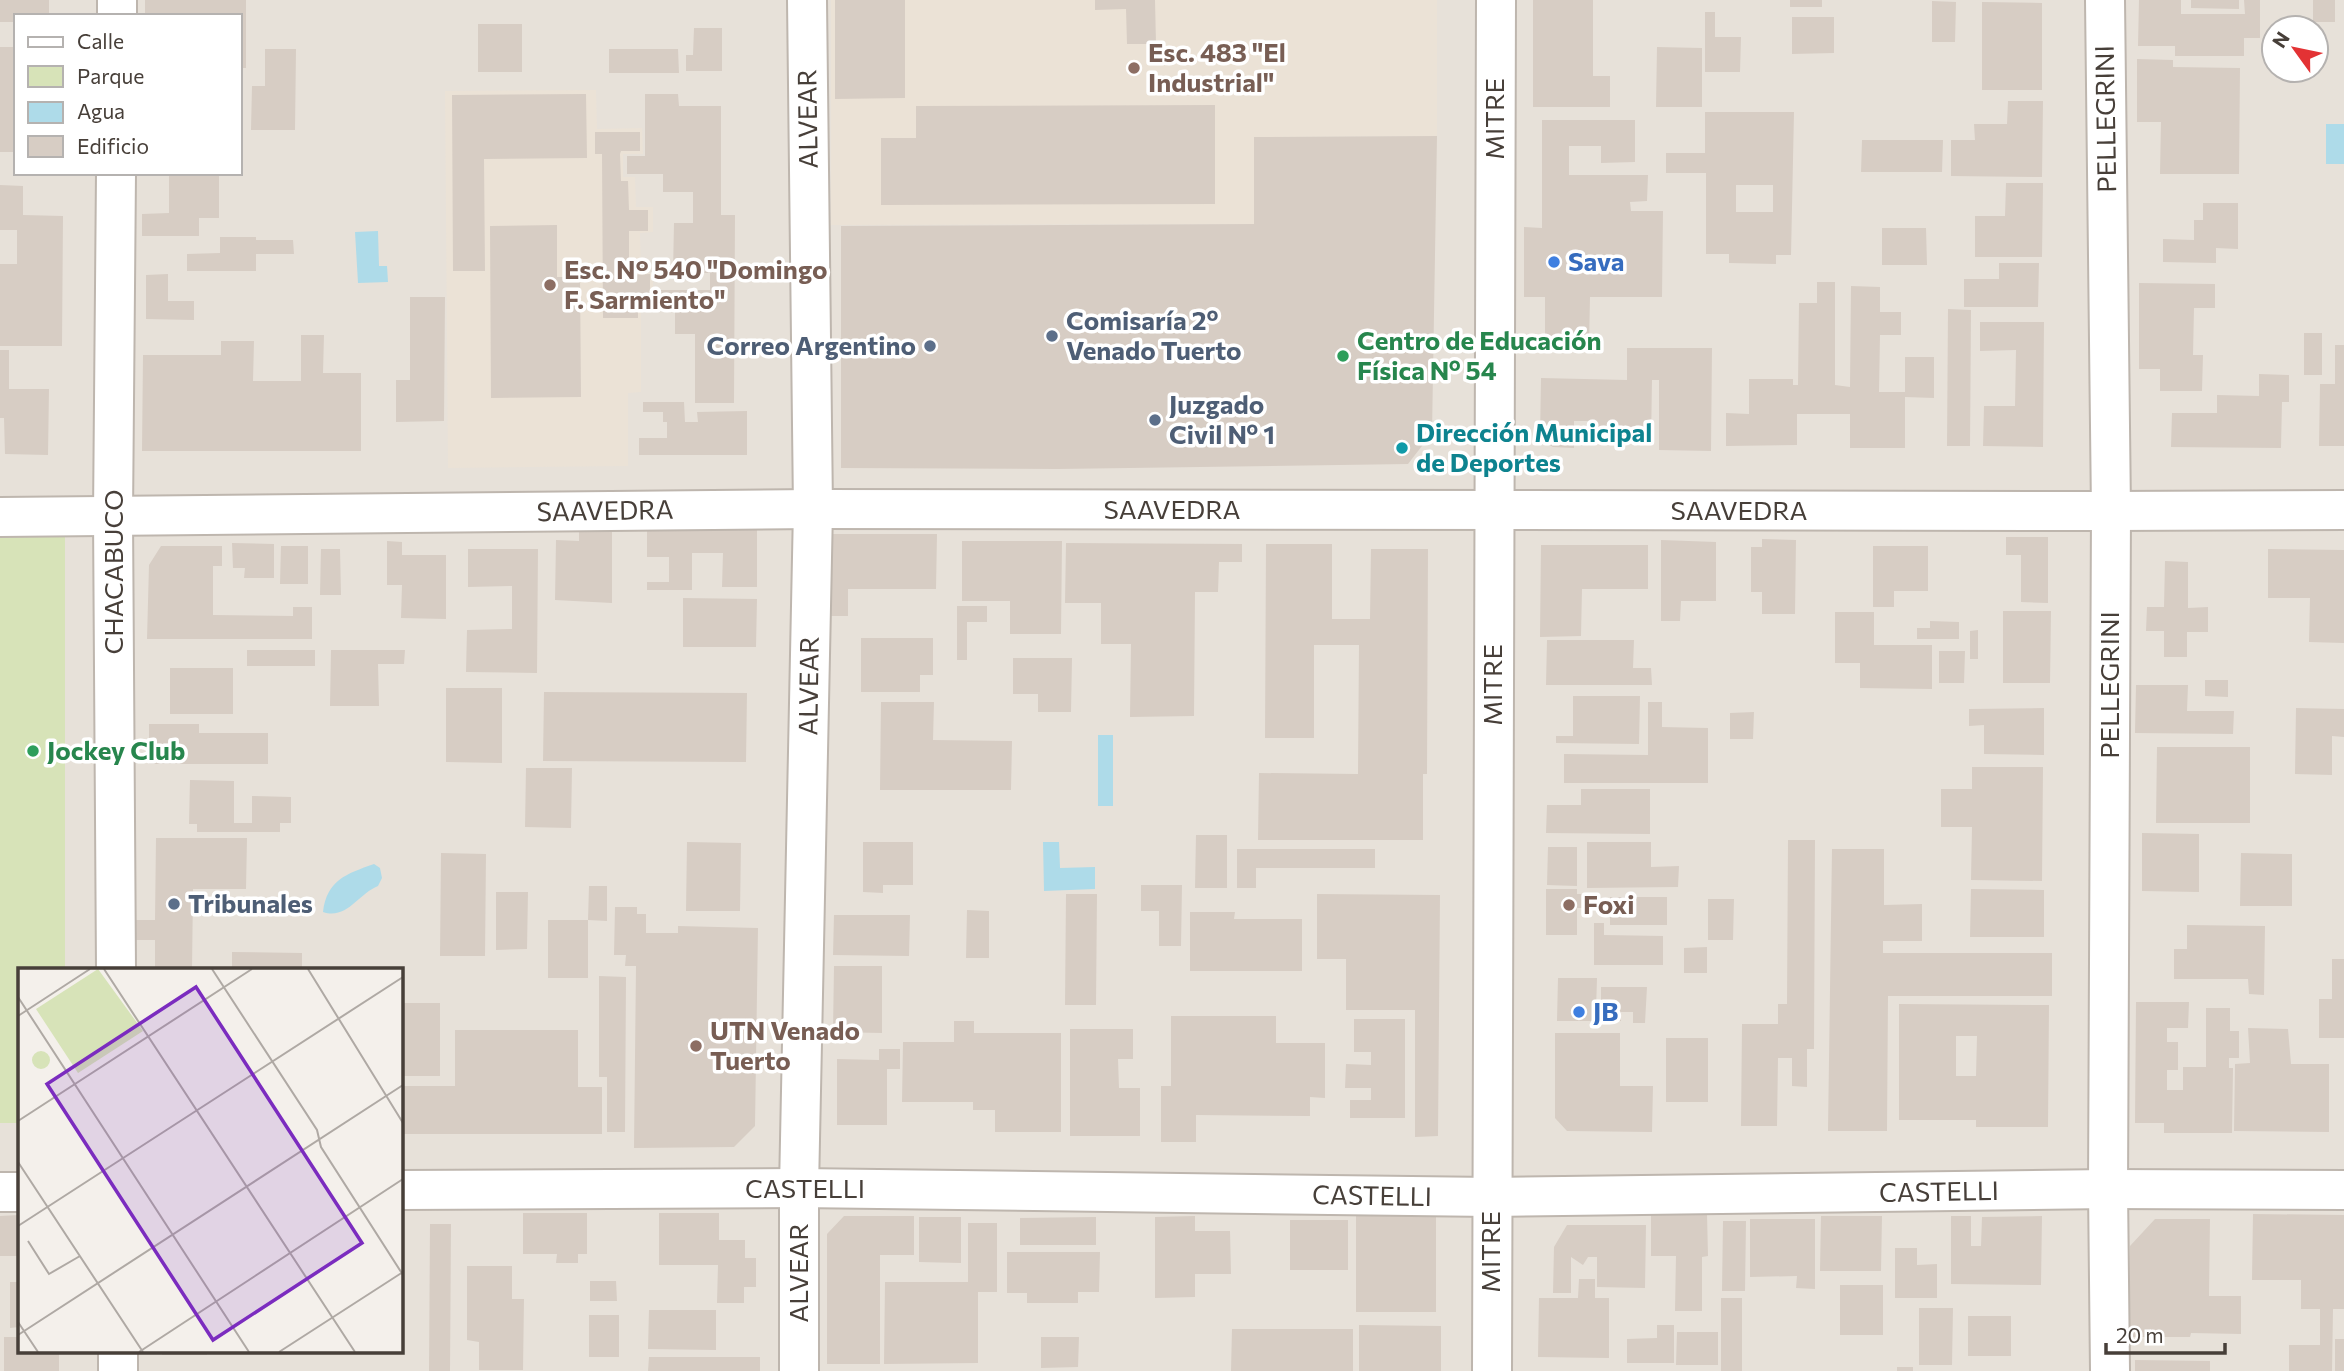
<svg xmlns="http://www.w3.org/2000/svg" width="2344" height="1371" font-family="Commissioner,sans-serif">
<style>
.residential{fill:#e7e1d9;fill-rule:evenodd}
.education{fill:#ebe2d6}
.green{fill:#d7e3b8}
.water{fill:#aedbe9}
.building{fill:#d7cdc4;fill-rule:evenodd}
.lines{fill:none;stroke-linecap:round;stroke-linejoin:round}
.minor-casing{stroke:#beb6ae;stroke-width:42}
.minor{stroke:#fff;stroke-width:38}
.education-dot{fill:#8d6e63;stroke:#fff;stroke-width:2.5}
.shop-dot{fill:#3f7fe0;stroke:#fff;stroke-width:2.5}
.service-dot{fill:#5c6f8a;stroke:#fff;stroke-width:2.5}
.leisure-dot{fill:#2e9e5b;stroke:#fff;stroke-width:2.5}
.culture-dot{fill:#0f9aa8;stroke:#fff;stroke-width:2.5}
.labels{text-anchor:middle;stroke-width:7;stroke-linejoin:round;paint-order:stroke}
.education-label{font-size:26px;font-weight:bold;fill:#785e54;stroke:#fff;text-anchor:start}
.street-label{font-size:26px;fill:#473f39;stroke:#fff}
.shop-label{font-size:26px;font-weight:bold;fill:#366cbe;stroke:#fff;text-anchor:start}
.service-label{font-size:26px;font-weight:bold;fill:#4e5e75;stroke:#fff;text-anchor:start}
.leisure-label{font-size:26px;font-weight:bold;fill:#27864d;stroke:#fff;text-anchor:start}
.culture-label{font-size:26px;font-weight:bold;fill:#0d838f;stroke:#fff;text-anchor:start}
.inset-road{fill:none;stroke:#afa9a4;stroke-width:2}
.view{fill:#7b2cbf;fill-opacity:0.15;stroke:#7b2cbf;stroke-width:3.5}
.inset-edge{fill:none;stroke:#473f39;stroke-width:3.5}
</style>
<rect width="100%" height="100%" fill="#f4f0eb"/>
<!-- residential -->
<path class="residential" d="M0 0H2344V1371H0ZM16 16H240V173H16ZM2274 28H2316V70H2274ZM19 970H401V1352H19Z"/>
<!-- education -->
<g class="education">
<path d="M831 0H1437V136L1254 137V224L831 225Z"/>
<path d="M596 90 597 129 642 128 643 154H623V177H635L636 207H653V232L640 233 641 273H653V296L641 297V392L628 393V466L448 468 445 91Z"/>
</g>
<!-- green -->
<path class="green" d="M0 531H65V970H19V1123H0Z"/>
<!-- water -->
<g class="water">
<rect x="2326" y="124" width="18" height="40"/>
<path d="M378 231 379 266H387L388 282 358 283 355 232Z"/>
<rect x="1098" y="735" width="15" height="71"/>
<path d="M1043 842H1059L1060 868 1095 867V889L1044 891Z"/>
<path d="M374 864 380 868 382 878 378 886C358 894 347 920 323 912 327 880 346 874 374 864Z"/>
</g>
<!-- building -->
<g class="building">
<path d="M0 0H49V16H16V22H0Z"/>
<path d="M145 0H246V68H240V16H145Z"/>
<path d="M835 0H905V98L835 99Z"/>
<path d="M1095 0H1155L1156 44H1127L1126 9 1095 10Z"/>
<path d="M1533 0H1593V76H1610V107H1533Z"/>
<rect x="1790" y="0" width="32" height="7"/>
<path d="M2139 0H2181V14H2245L2244 0H2260V38H2244V56H2175V46H2138Z"/>
<path d="M2191 0H2239V9L2191 8Z"/>
<rect x="2313" y="0" width="22" height="22"/>
<path d="M1932 1 1956 2 1955 42H1932Z"/>
<path d="M1982 2 2042 3V90H1982Z"/>
<path d="M1705 12H1715V37H1741L1740 72H1705Z"/>
<path d="M1792 17H1834V53L1792 54Z"/>
<rect x="478" y="24" width="44" height="48"/>
<path d="M694 28H722V71H686V55H693Z"/>
<rect x="0" y="47" width="16" height="105"/>
<path d="M1657 47 1702 48V107H1656Z"/>
<path d="M265 49H296L295 130H251L252 86H265Z"/>
<path d="M609 49H678L679 73H609Z"/>
<path d="M2137 59 2173 60V67L2240 68 2239 174H2160L2161 122H2137Z"/>
<path d="M586 94 587 158 484 159 485 271H453L452 95Z"/>
<path d="M645 94H678L679 106H721V215H735L734 403H695V334H675V305H661V290H710V273H673L674 223H693V192H663V174H627V156H645Z"/>
<path d="M2008 101H2043L2042 177 1951 176V140H1975L1974 124H2007Z"/>
<path d="M1215 105V204L881 205V138H916V106Z"/>
<path d="M1705 112H1794L1791 255H1776V264L1729 263V254H1706V173H1666V153H1705ZM1736 185H1773V212H1736Z"/>
<path d="M1542 120H1635V162L1601 163V146H1569V175H1648L1647 201 1630 202 1631 211H1663L1662 297H1590L1589 345H1545V297H1524V227L1542 228Z"/>
<path d="M595 132H640V151H621L620 154 621 181H628L629 210H648V231H629V275L650 274V294H638V318H603L602 154H595Z"/>
<path d="M1437 136 1432 433 1408 464 1057 469 841 468V226L1254 224V137Z"/>
<path d="M1862 140H1943L1942 172H1861Z"/>
<path d="M169 173H219V218H199V236H142V214L169 213Z"/>
<path d="M2006 183H2043L2042 257H1975V216H2005Z"/>
<path d="M0 185 23 186V215L63 216 62 346H0V264H17V230H0Z"/>
<path d="M2203 203H2238V249L2216 248V263L2163 262V239L2194 240V220H2203Z"/>
<path d="M557 225V277H580L581 397 491 398 490 226Z"/>
<path d="M1882 228H1926L1927 265H1882Z"/>
<path d="M220 237H256V240H293L294 254H256V271H187V254L220 253Z"/>
<path d="M1999 263H2039L2038 307H1964V279H1999Z"/>
<path d="M168 274V301H194V320L146 319V275Z"/>
<path d="M1817 282H1835V385L1850 387 1851 286 1880 287V312H1901V335H1880L1879 392H1905V357H1934V398L1905 397V448H1850V414H1797V445L1726 446V413L1749 414V379H1793V385H1798L1799 303H1817Z"/>
<path d="M2139 283 2215 284V308H2194L2193 355H2203L2202 391H2160V369H2139Z"/>
<path d="M410 297H445L444 421 396 422V380H410Z"/>
<path d="M1948 309 1971 310 1970 446H1947Z"/>
<path d="M1980 322H2044L2043 447 1983 446 1984 406H2015L2016 350 1980 351Z"/>
<rect x="2304" y="333" width="18" height="42"/>
<path d="M301 335H324L323 373H361V451H142L143 355H221V341H254L253 381H301Z"/>
<path d="M2335 345H2344V446H2319L2320 384H2335Z"/>
<path d="M1627 348H1712L1711 451 1659 450V380H1652L1651 441H1595V421H1574V448L1553 447 1540 439 1541 378 1627 380Z"/>
<path d="M0 350H9V389H49L48 455 5 454 4 418H0Z"/>
<path d="M2259 374 2289 375V402H2282L2281 448 2171 447 2172 413H2217V395L2259 396Z"/>
<path d="M643 402H684L685 422H698L697 412 747 411V455H639V438H667V422H663V412H643Z"/>
<path d="M647 525H757V587H722L723 553H692V590H647V582H669V557H647Z"/>
<path d="M579 527H612V603L555 600 556 540 579 541Z"/>
<path d="M826 534H937L936 589H848V616H826Z"/>
<path d="M2006 537H2048V603L2021 602V555H2006Z"/>
<path d="M1762 539 1796 540 1795 614H1762V592H1751V547H1762Z"/>
<path d="M1661 540 1716 542V601H1681L1680 621H1661Z"/>
<path d="M387 541 402 542V555H446V619L401 618 402 585H387Z"/>
<path d="M962 541H1062L1061 634H1010V601H962Z"/>
<path d="M232 543 274 544V578H244L245 568H233Z"/>
<path d="M1066 543 1242 544V562H1219L1218 592H1195L1194 716 1130 717 1131 644H1101V603H1065Z"/>
<path d="M1266 544H1332V619H1370L1371 549H1428L1427 774H1423V840H1258L1259 773 1358 774 1359 645H1314V738H1265Z"/>
<path d="M1541 545H1648V589H1582L1581 636 1540 637Z"/>
<path d="M161 546H222V566H213V615L293 616V607H312V639H147L149 565Z"/>
<path d="M281 546H308V584H280Z"/>
<path d="M1873 546H1928V591H1894V607H1873Z"/>
<path d="M321 549H340L341 595H320Z"/>
<path d="M468 549H538L537 673 466 672 467 630 512 629V586L468 587Z"/>
<path d="M2268 549 2344 550V643L2309 642 2310 598H2268Z"/>
<path d="M2165 561 2188 562V608L2208 607V632H2187V657H2164V631H2146L2147 607H2164Z"/>
<path d="M683 598 757 599 756 647H683Z"/>
<path d="M957 606H987V622H967V660H957Z"/>
<path d="M2003 611H2051L2050 683H2003Z"/>
<path d="M1835 612H1874V645H1932V689L1860 688V663H1835Z"/>
<path d="M1930 621 1959 622V639H1917V628H1930Z"/>
<path d="M1978 630V659H1970V631Z"/>
<path d="M861 638H933V675H920V692H861Z"/>
<path d="M1547 640H1634L1633 668H1651L1652 685H1546Z"/>
<rect x="247" y="650" width="68" height="16"/>
<path d="M331 650H405L404 664H378L379 706H330Z"/>
<path d="M1939 651H1965L1964 683H1939Z"/>
<path d="M1013 658H1072L1071 712H1038V694H1013Z"/>
<rect x="170" y="668" width="63" height="46"/>
<path d="M2205 680H2228V697L2205 696Z"/>
<path d="M2136 685H2188L2187 711H2234L2233 734 2135 733Z"/>
<path d="M446 688H502V763L446 762Z"/>
<path d="M544 692 747 693 746 762 543 761Z"/>
<path d="M1573 696H1640L1639 744 1556 743V736H1573Z"/>
<path d="M881 702H934L933 740 1012 741 1011 790H880Z"/>
<path d="M1648 702H1662V727L1708 728V783H1564V754L1648 755Z"/>
<path d="M2044 708V755L1984 754V725L1969 726V709Z"/>
<path d="M2296 708 2344 709V737L2332 736V775L2295 774Z"/>
<path d="M1754 712 1753 739H1730V713Z"/>
<path d="M149 724H199V733H268V764H149Z"/>
<path d="M2157 747H2250V823H2156Z"/>
<path d="M1972 767H2043L2042 881 1971 880 1972 827H1941V789H1972Z"/>
<path d="M526 768H572L571 828 525 827Z"/>
<path d="M190 780 234 781V823H252V796L291 797V823H280V832H197V824H189Z"/>
<path d="M1581 789H1650V834L1546 833 1547 805H1581Z"/>
<path d="M2142 833 2199 834V892L2142 891Z"/>
<path d="M1196 835H1227V888H1195Z"/>
<path d="M156 838H247L246 889H193L192 970H155V940H133V920H155Z"/>
<path d="M1788 840H1815L1814 1049H1807V1087L1792 1086V1058H1778L1777 1126H1741L1742 1024H1778V1004H1787Z"/>
<path d="M687 842 741 843 740 911H686Z"/>
<path d="M863 842H913V885H883V893L863 892Z"/>
<path d="M1587 842H1651V867L1679 866 1678 887 1587 888Z"/>
<path d="M1548 847H1577V886L1547 885Z"/>
<path d="M1237 849H1375V868H1256V888H1237Z"/>
<path d="M1832 849H1884V905L1922 904V941H1883V953H2052V996H1888L1887 1131H1828Z"/>
<path d="M441 853 486 854 485 956H440Z"/>
<path d="M2241 853 2292 854V906H2240Z"/>
<path d="M1141 885H1182L1181 946H1159V911H1141Z"/>
<path d="M589 886H607V921L588 920V978H548V920H588Z"/>
<path d="M1546 889H1577V894H1600V908H1577V935H1546Z"/>
<path d="M1971 889 2044 890V937H1970Z"/>
<path d="M496 892H528L527 949 496 950Z"/>
<path d="M1066 894H1097L1096 1005H1065Z"/>
<path d="M1317 894 1440 895 1438 1136 1415 1137V1010H1346V959H1317Z"/>
<rect x="1610" y="897" width="57" height="28"/>
<path d="M1708 899H1734L1733 940H1708Z"/>
<path d="M615 907H637V914H646V933H678V926L758 928 755 1126 734 1147 634 1148 636 966H625L626 955H614Z"/>
<path d="M967 910 989 911V958H966Z"/>
<path d="M1190 912H1235L1234 919H1302V971H1190Z"/>
<path d="M834 915H910L909 956 833 955Z"/>
<path d="M1594 923H1604V935L1663 936V965H1594Z"/>
<path d="M2187 925 2265 926 2264 995 2249 994 2248 979H2174V949H2187Z"/>
<path d="M1707 947V973H1684V948Z"/>
<path d="M232 952 302 953V970H232Z"/>
<path d="M2332 959H2344V1038H2319V999H2332Z"/>
<path d="M834 966H882V1033L833 1032Z"/>
<path d="M599 976 626 977 625 1132H607V1077H599Z"/>
<path d="M1558 978H1597L1596 1010 1601 1009V987H1647L1645 1023H1633V1012H1621V1021H1557Z"/>
<path d="M2136 1002H2189L2188 1028H2167V1042H2178V1070H2167V1090H2183V1067H2206V1008H2230V1031H2239V1058H2229V1068H2233L2232 1133H2164V1123H2135Z"/>
<rect x="401" y="1003" width="39" height="73"/>
<path d="M1899 1004 2049 1005 2048 1127H1976V1120H1899ZM1956 1036H1977L1976 1076H1956Z"/>
<path d="M1171 1016H1276V1043H1325V1098L1310 1097V1116L1196 1115V1142H1161V1086H1171Z"/>
<path d="M1354 1019H1405V1118H1350V1100H1371V1088H1345L1346 1064 1371 1065V1052H1354Z"/>
<path d="M954 1021H974V1033H1061V1132H995V1110H973V1102H902L903 1042H954Z"/>
<path d="M2248 1028 2288 1029 2291 1064H2329V1132L2234 1131 2235 1064 2250 1063Z"/>
<path d="M1070 1029H1133V1059H1118L1119 1088H1140V1136H1070Z"/>
<path d="M455 1030H578V1087H602V1134H401V1086H455Z"/>
<path d="M1555 1033H1620V1086H1653L1652 1132 1567 1131 1555 1118Z"/>
<rect x="1666" y="1038" width="42" height="64"/>
<path d="M879 1049H900V1069H887V1125H837V1059L879 1060Z"/>
<path d="M523 1213H587V1254H578V1263H556L557 1254H523Z"/>
<path d="M659 1213H719V1240H745V1258H756V1287H744V1303H717L718 1265H659Z"/>
<path d="M1651 1214H1707L1708 1256 1702 1257V1311H1675L1676 1256H1651Z"/>
<path d="M2253 1214 2344 1215V1309H2333L2332 1371H2289V1345H2320V1309H2301V1280H2252Z"/>
<path d="M19 1215V1256H0V1216Z"/>
<rect x="1356" y="1215" width="80" height="97"/>
<path d="M844 1216H914V1255H880V1364H827V1234Z"/>
<path d="M1195 1216V1231H1230L1231 1274H1195V1297L1155 1298V1217Z"/>
<path d="M1821 1216H1882L1881 1271H1820Z"/>
<path d="M1951 1216H1971V1246H1981L1982 1217 2042 1216 2041 1285 1951 1284Z"/>
<path d="M919 1217H961V1263L919 1262Z"/>
<path d="M1096 1217V1245H1020V1218Z"/>
<path d="M1750 1219H1815V1289L1796 1288 1797 1276 1750 1277Z"/>
<path d="M2155 1219H2210L2209 1296H2241V1334L2191 1333 2190 1337H2129L2130 1246Z"/>
<rect x="1290" y="1220" width="58" height="50"/>
<path d="M1723 1221H1746L1745 1291H1722Z"/>
<path d="M968 1223H997V1292H978V1363L884 1364 885 1282H968Z"/>
<path d="M430 1224H451L450 1371H429Z"/>
<path d="M1567 1225H1646L1645 1288 1597 1287V1257H1588L1583 1265 1571 1257V1293H1553L1554 1247Z"/>
<path d="M1895 1248H1917V1265L1937 1264V1298H1895Z"/>
<path d="M1007 1252H1100L1099 1292H1078V1303H1027V1293H1007Z"/>
<path d="M467 1266H512V1299H524L523 1370H479V1342L467 1340Z"/>
<path d="M1579 1279H1595V1298H1609V1358L1538 1357 1539 1298H1578Z"/>
<path d="M590 1281H616L617 1301H590Z"/>
<path d="M10 1282H19V1327L10 1328Z"/>
<rect x="1840" y="1285" width="43" height="50"/>
<rect x="1721" y="1298" width="21" height="73"/>
<path d="M1919 1308H1953L1952 1365H1919Z"/>
<path d="M649 1310H716V1350L648 1349Z"/>
<rect x="589" y="1315" width="30" height="42"/>
<rect x="1968" y="1316" width="43" height="40"/>
<path d="M1359 1325 1441 1326V1371H1359Z"/>
<path d="M1657 1325H1674V1363H1627V1339L1657 1338Z"/>
<path d="M1232 1329H1353V1371H1231Z"/>
<path d="M1677 1332H1718V1365H1676Z"/>
<path d="M4 1337H19V1352H59V1371H4Z"/>
<path d="M1041 1337H1079L1078 1367 1041 1368Z"/>
<rect x="2335" y="1339" width="9" height="32"/>
<rect x="162" y="1352" width="45" height="3"/>
<path d="M649 1357H760V1371H648Z"/>
<path d="M2135 1360 2210 1361V1371H2135Z"/>
<rect x="1897" y="1367" width="16" height="4"/>
</g>
<g class="lines">
<!-- minor casing -->
<g class="minor-casing">
<g id="minor">
<path d="M2105 0 2111 511 2108 1189 2110 1371"/>
<path d="M117 16V0"/>
<path d="M116 173 113 516 116 970"/>
<path d="M0 517 813 509 2111 511 2344 510"/>
<path d="M401 1190 799 1188 1491 1197 2108 1189 2344 1190"/>
<path d="M0 1192H19"/>
<path d="M118 1352V1371"/>
<path d="M799 1371V1188L813 509 807 0"/>
<path d="M1492 1371 1496 0"/>
</g>
</g>
<!-- minor -->
<use href="#minor" class="minor"/>
</g>
<!-- markers -->
<g class="education-dot">
<circle cx="1134" cy="68" r="7"/>
<circle cx="550" cy="285" r="7"/>
<circle cx="1569" cy="905" r="7"/>
<circle cx="696" cy="1046" r="7"/>
</g>
<g class="shop-dot">
<circle cx="1554" cy="262" r="7"/>
<circle cx="1579" cy="1012" r="7"/>
</g>
<g class="service-dot">
<circle cx="1052" cy="336" r="7"/>
<circle cx="930" cy="346" r="7"/>
<circle cx="1155" cy="420" r="7"/>
<circle cx="174" cy="904" r="7"/>
</g>
<g class="leisure-dot">
<circle cx="1343" cy="356" r="7"/>
<circle cx="33" cy="751" r="7"/>
</g>
<circle class="culture-dot" cx="1402" cy="448" r="7"/>
<g class="labels">
<!-- education labels -->
<g class="education-label">
<text x="1148" y="62">Esc. 483 "El<tspan x="1148" dy="30">Industrial"</tspan></text>
<text x="564" y="279">Esc. N° 540 "Domingo<tspan x="564" dy="30">F. Sarmiento"</tspan></text>
<text x="1583" y="914">Foxi</text>
<text x="710" y="1040">UTN Venado<tspan x="710" dy="30">Tuerto</tspan></text>
</g>
<!-- street labels -->
<g class="street-label">
<text transform="translate(808 119) rotate(-91)" y="9">ALVEAR</text>
<text transform="translate(1495 119) rotate(-90)" y="9">MITRE</text>
<text transform="translate(2106 119) rotate(-91)" y="9">PELLEGRINI</text>
<text x="1172" y="519">SAAVEDRA</text>
<text transform="translate(605 511) rotate(-1)" y="9">SAAVEDRA</text>
<text x="1739" y="520">SAAVEDRA</text>
<text transform="translate(114 572) rotate(-90)" y="9">CHACABUCO</text>
<text transform="translate(1493 685) rotate(-90)" y="9">MITRE</text>
<text transform="translate(2110 685) rotate(-90)" y="9">PELLEGRINI</text>
<text transform="translate(809 686) rotate(-89)" y="9">ALVEAR</text>
<text x="805" y="1198">CASTELLI</text>
<text transform="translate(1939 1192) rotate(-1)" y="9">CASTELLI</text>
<text transform="translate(1372 1196) rotate(1)" y="9">CASTELLI</text>
<text transform="translate(1491 1252) rotate(-90)" y="9">MITRE</text>
<text transform="translate(799 1273) rotate(-90)" y="9">ALVEAR</text>
</g>
<!-- shop labels -->
<g class="shop-label">
<text x="1568" y="271">Sava</text>
<text x="1593" y="1021">JB</text>
</g>
<!-- service labels -->
<g class="service-label">
<text x="1066" y="330">Comisaría 2º<tspan x="1066" dy="30">Venado Tuerto</tspan></text>
<text x="916" y="355" text-anchor="end">Correo Argentino</text>
<text x="1169" y="414">Juzgado<tspan x="1169" dy="30">Civil Nº 1</tspan></text>
<text x="188" y="913">Tribunales</text>
</g>
<!-- leisure labels -->
<g class="leisure-label">
<text x="1357" y="350">Centro de Educación<tspan x="1357" dy="30">Física Nº 54</tspan></text>
<text x="47" y="760">Jockey Club</text>
</g>
<!-- culture labels -->
<g class="culture-label">
<text x="1416" y="442">Dirección Municipal<tspan x="1416" dy="30">de Deportes</tspan></text>
</g>
</g>
<!-- overview -->
<g transform="translate(18 968)">
<rect width="385" height="385" fill="#f4f0eb"/>
<path d="M80 1 125 63 60 105 18 41ZM14 92a9 9 0 1 1 18 0a9 9 0 1 1-18 0Z" fill="#d7e3b8"/>
<path class="inset-road" d="M86 1 337 384M194 1 299 162 303 179 385 307M290 1 385 155M0 29 231 384M0 48 72 1M0 153 234 1M0 194 125 384M0 258 385 9M10 273 31 306 62 288M0 354 20 384M0 367 385 117M121 384 385 211M261 384 385 304"/>
<path class="view" d="M178 19 344 275 195 372 29 116Z"/>
<rect width="385" height="385" class="inset-edge"/>
</g>
<!-- legend -->
<rect x="14" y="14" width="228" height="161" fill="#ffffff" stroke="#b5b2b0" stroke-width="2"/>
<rect x="28" y="37" width="35" height="10" fill="#ffffff" stroke="#b5b2b0" stroke-width="2"/>
<text x="77" y="49" font-size="21" fill="#473f39">Calle</text>
<rect x="28" y="66" width="35" height="21" fill="#d7e3b8" stroke="#b5b2b0" stroke-width="2"/>
<text x="77" y="84" font-size="21" fill="#473f39">Parque</text>
<rect x="28" y="102" width="35" height="21" fill="#aedbe9" stroke="#b5b2b0" stroke-width="2"/>
<text x="77" y="119" font-size="21" fill="#473f39">Agua</text>
<rect x="28" y="136" width="35" height="21" fill="#d7cdc4" stroke="#b5b2b0" stroke-width="2"/>
<text x="77" y="154" font-size="21" fill="#473f39">Edificio</text>
<!-- north arrow -->
<g transform="translate(2295 49) rotate(303)"><circle r="33" fill="#ffffff" stroke="#b5b2b0" stroke-width="2"/>
<path d="M0-5L12 26L0 18L-12 26Z" fill="#e33234"/>
<text y="-10" font-size="19" font-weight="bold" text-anchor="middle" fill="#473f39">N</text>
</g>
<!-- scale -->
<path d="M2106 1343v10h119v-10" fill="none" stroke="#473f39" stroke-width="3.5"/>
<text x="2116" y="1343" font-size="21" fill="#473f39" stroke="#ffffff" stroke-width="5" paint-order="stroke">20 m</text>
</svg>
